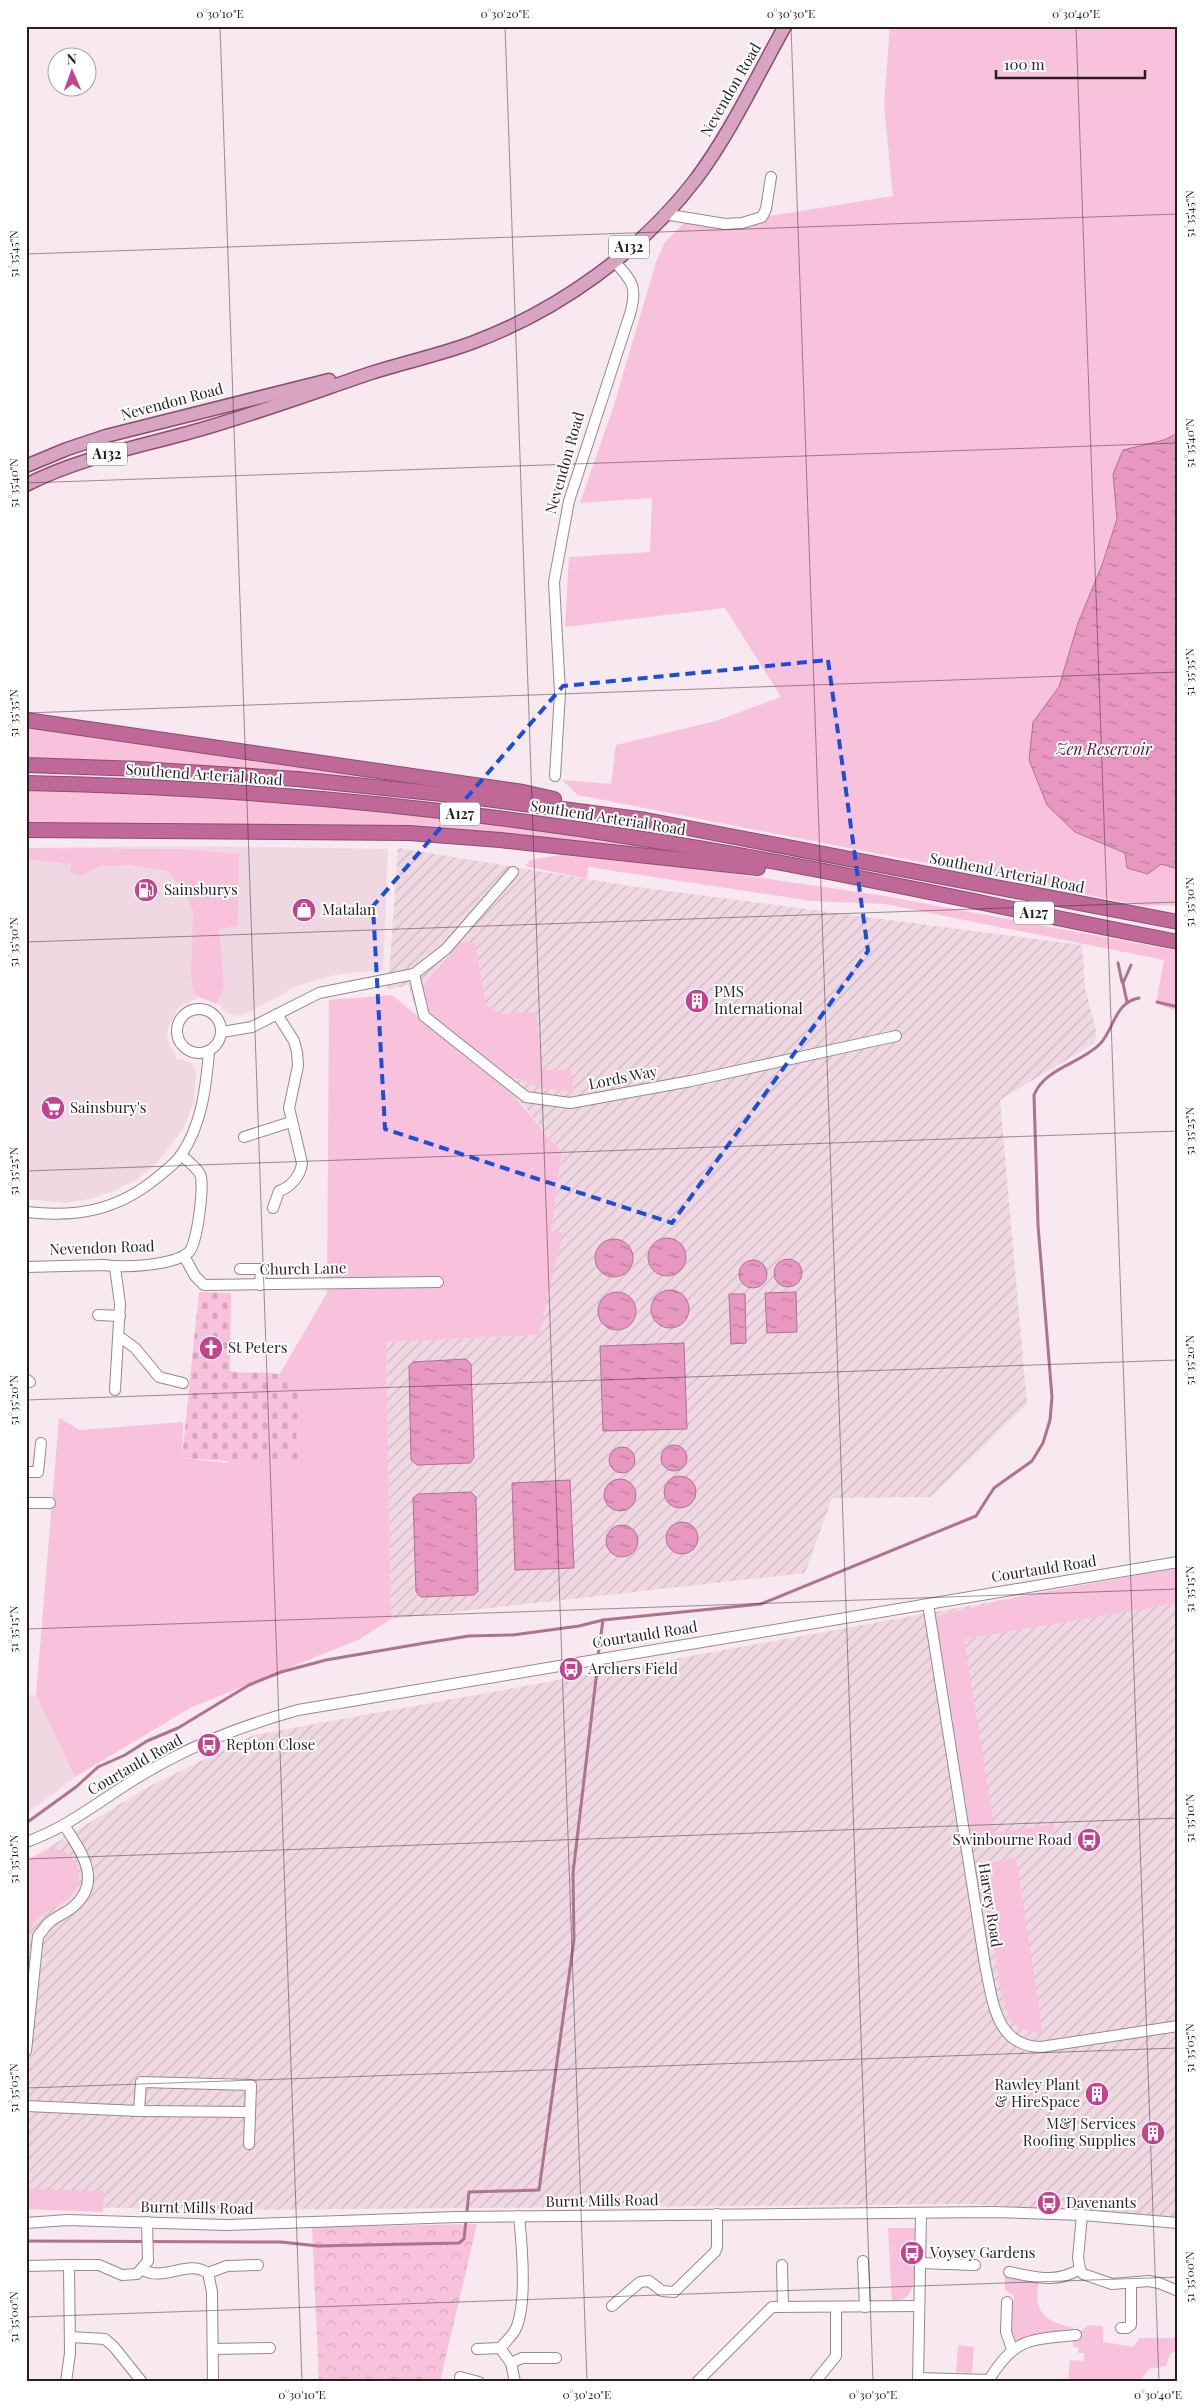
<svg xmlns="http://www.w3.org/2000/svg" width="1204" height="2408" font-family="'Playfair Display',serif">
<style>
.built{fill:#f0d8e3}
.industrial{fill:url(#industrial-furrows)}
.green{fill:#f9c2dc}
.forest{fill:url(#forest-crowns)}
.cemetery{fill:url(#cemetery-stones)}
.water{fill:url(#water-ripples);stroke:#ad7391}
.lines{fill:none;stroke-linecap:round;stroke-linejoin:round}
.stream{stroke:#ad7391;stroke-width:3}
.minor-casing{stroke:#96888e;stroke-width:12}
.major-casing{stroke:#8a4e6e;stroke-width:15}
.highway-casing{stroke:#8a4e6e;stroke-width:16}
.minor{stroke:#fff;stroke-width:10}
.major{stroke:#d9a4c1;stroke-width:12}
.highway{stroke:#c06897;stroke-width:14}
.marked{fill:none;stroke:#1d4ed8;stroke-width:4;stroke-dasharray:10 6;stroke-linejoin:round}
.ticks{fill:none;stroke:#251f22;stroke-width:1;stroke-opacity:0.45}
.labels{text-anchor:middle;stroke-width:4;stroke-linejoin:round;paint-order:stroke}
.shield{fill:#fff;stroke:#666264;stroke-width:1}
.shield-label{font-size:14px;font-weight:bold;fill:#251f22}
.street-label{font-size:15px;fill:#251f22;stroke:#fff}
.poi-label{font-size:15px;fill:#251f22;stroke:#fff;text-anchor:start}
.water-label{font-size:16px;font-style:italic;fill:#57113c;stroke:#fff}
.neatline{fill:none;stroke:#251f22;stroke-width:2}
.ticks-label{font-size:12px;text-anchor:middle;fill:#251f22}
</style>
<defs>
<pattern id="industrial-furrows" width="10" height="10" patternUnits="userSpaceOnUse" patternTransform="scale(1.25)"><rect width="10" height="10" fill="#f0d8e3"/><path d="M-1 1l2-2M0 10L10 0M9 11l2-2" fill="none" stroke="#ceb9c2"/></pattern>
<pattern id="forest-crowns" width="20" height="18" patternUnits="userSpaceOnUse" patternTransform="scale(1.25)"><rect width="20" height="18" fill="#f9c2dc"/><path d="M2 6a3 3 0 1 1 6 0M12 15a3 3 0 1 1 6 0" fill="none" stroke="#d5a6bc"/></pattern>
<pattern id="cemetery-stones" width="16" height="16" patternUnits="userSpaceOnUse" patternTransform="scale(1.25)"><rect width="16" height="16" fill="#f9c2dc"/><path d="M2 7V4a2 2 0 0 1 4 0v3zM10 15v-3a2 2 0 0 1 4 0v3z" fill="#d5a6bc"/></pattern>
<pattern id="water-ripples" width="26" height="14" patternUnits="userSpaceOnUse" patternTransform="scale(1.25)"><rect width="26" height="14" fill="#e797c0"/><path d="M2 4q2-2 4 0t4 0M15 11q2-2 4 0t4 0" fill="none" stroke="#bb7b9c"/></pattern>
</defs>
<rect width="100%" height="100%" fill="#f8e8ef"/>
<!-- built -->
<g class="built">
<path d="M190 846 388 849 383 970 338 974 297 986 250 1012 237 1016 228 1014 221 1006 211 1000 198 998 179 1007 169 1025 167 1038 177 1059 184 1060 192 1064 196 1071 194 1102 183 1129 157 1163 137 1179 113 1191 90 1199 65 1203 26 1199V848Z"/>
<path d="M26 1695H36L75 1777 26 1814Z"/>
</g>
<!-- industrial -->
<g class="industrial">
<path d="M398 848 630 886 1082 945 1085 989 1096 1030V1038L1093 1044 1000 1100 1027 1404 931 1497 832 1498 805 1573 391 1619 386 1342 539 1335 561 1233 551 1232 562 1153 519 1100 421 1026 408 985 388 990Z"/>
<path d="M1178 1568V2217L970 2204 234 2210 73 2207 26 2200V1861L150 1786 254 1735Z"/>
</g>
<!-- green -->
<g class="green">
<path d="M890 26H1178V433L1164 440 1123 450 1113 474 1117 519 1102 565 1078 623 1059 687 1033 722 1075 832 1125 853 1127 868 1148 874 1161 864 1178 869V907L1167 905 1144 906 578 795 562 780 611 784 616 745 716 721 781 697 725 608 565 627 569 557 650 552 652 498 580 503 614 405 656 262 665 242 683 224 733 222 893 196 884 105Z"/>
<path d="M26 725 372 777 368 780 357 779 356 777 319 774 317 776 26 760Z"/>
<path d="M26 788 258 799 432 816 659 847 658 851 500 835 26 826Z"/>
<path d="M26 848 182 849 239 854 238 926 219 929 224 988 216 1004 194 994 191 977 193 911 183 889 168 871 131 865 102 866 79 876 70 872 71 864 26 859Z"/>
<path d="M560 855 714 871 885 896 1178 951V1012L1156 1003 1164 960 885 904 812 901 588 867 587 879 525 866 530 860Z"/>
<path d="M461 942 475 943 486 1004 500 1014 536 1012 542 1070H571L574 1091 546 1089 508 1076 431 1015 423 985Z"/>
<path d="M392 995 513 1095 562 1153 551 1231 561 1232V1240L539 1335 386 1342 391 1619 360 1639 190 1708 75 1777 36 1695 59 1418 80 1430 183 1422 182 1458 228 1463 327 1293 329 1000Z"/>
<path d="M1178 1568V1603L964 1639 995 1833 1055 1824 1052 1834 985 1845 976 1841 972 1835 933 1617 1021 1596Z"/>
<path d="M53 1848C62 1850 70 1854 75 1862 79 1867 79 1875 78 1881 74 1906 44 1906 32 1926 30 1929 29 1933 28 1937L26 1936 28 1906H26V1860Z"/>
<path d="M1016 1857 1043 2034 1019 2028 1009 2019 1001 1993 983 1876 990 1863Z"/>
<path d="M26 2189 104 2191 103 2212 26 2209Z"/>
<path d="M888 2228H918C917 2244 918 2280 909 2294 905 2299 898 2301 892 2302Z"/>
<path d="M1005 2269 1041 2274C1031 2310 1041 2321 1075 2328L1016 2344 1010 2325 1014 2296 1005 2290Z"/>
<path d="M1089 2325 1103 2326V2342L1133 2347 1140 2338H1178V2350L1170 2354 1166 2366 1149 2369 1139 2382H1068L1070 2360 1084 2361V2353H1078L1079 2347H1073C1072 2335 1080 2331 1089 2325Z"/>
<path d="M958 2345 974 2347 972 2373 956 2372Z"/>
</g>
<!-- forest -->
<path class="forest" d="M477 2224 440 2382H319L312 2227Z"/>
<!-- cemetery -->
<path class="cemetery" d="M199 1292 231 1293 230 1371C251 1376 300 1363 302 1398 303 1408 297 1418 296 1428 295 1438 301 1448 299 1459L288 1462H240L182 1458Z"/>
<!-- water -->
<g class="water">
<path d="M1178 433V869L1161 864 1148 874 1127 868 1125 853 1075 832 1047 805 1029 760 1033 722 1059 687 1078 623 1102 565 1117 519 1113 474 1123 450 1164 440Z"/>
<circle cx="667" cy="1257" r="19"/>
<circle cx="614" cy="1258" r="19"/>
<circle cx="788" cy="1273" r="14"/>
<circle cx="753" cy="1274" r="14"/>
<circle cx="670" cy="1309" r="19"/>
<path d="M796 1292 797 1332 767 1333 765 1293Z"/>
<circle cx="617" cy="1311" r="19"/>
<path d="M729 1294H745L746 1343 731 1344Z"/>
<path d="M684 1343 687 1429 603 1431 600 1346Z"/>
<path d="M466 1359 471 1364 474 1458 470 1463 417 1465 411 1460 409 1366 413 1362Z"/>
<circle cx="674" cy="1458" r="13"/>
<circle cx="622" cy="1460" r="13"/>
<circle cx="680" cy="1492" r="16"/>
<circle cx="620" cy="1495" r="16"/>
<path d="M570 1480 574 1568 515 1570 512 1483Z"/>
<path d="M471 1492 476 1497 478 1591 474 1595 421 1597 416 1592 413 1498 418 1494Z"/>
<circle cx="682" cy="1538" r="16"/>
<circle cx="622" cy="1541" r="16"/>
</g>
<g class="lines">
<!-- stream -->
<g class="stream">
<path d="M1118 963 1122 982"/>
<path d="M1127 1002 1123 983 1131 965"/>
<path d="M1157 1002 1178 1007"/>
<path d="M603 1620 761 1604 976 1516 994 1488 1032 1461 1043 1443 1050 1420 1052 1397 1038 1225 1034 1095C1045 1068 1080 1064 1100 1044 1114 1029 1115 1002 1139 998"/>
<path d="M29 1821 76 1787 98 1767 125 1755 147 1741 178 1728 249 1685 281 1672 326 1660 425 1643 469 1636 513 1635 579 1626 603 1620 598 1656"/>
<path d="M26 2241 281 2242 318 2246 459 2243 464 2239 469 2192 539 2190 574 1940 573 1873 598 1662"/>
</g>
<!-- minor casing -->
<g class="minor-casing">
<g id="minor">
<path d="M664 214 725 224 742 223 762 217 766 209 771 177"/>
<path d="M555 776 560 693 554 582 569 501 630 314C638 286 632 281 614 261"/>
<path d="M414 974 424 1016 526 1097 570 1103 691 1081 896 1036"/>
<circle cx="199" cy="1031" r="22"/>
<path d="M222 1032 252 1027 319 993 414 974 446 949 513 872"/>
<path d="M244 1137 291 1122"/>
<path d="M273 1208 279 1191C291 1187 301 1175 302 1163L289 1108 298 1066 297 1052 294 1041 277 1014"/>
<path d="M26 1212C78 1218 119 1210 159 1176 166 1170 176 1163 181 1155 202 1125 206 1086 209 1052"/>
<path d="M184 1256 195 1276 204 1285 438 1282"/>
<path d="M26 1267 104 1265C124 1268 173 1266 189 1252 197 1245 205 1183 200 1174 196 1167 187 1160 181 1155"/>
<path d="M115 1267 120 1304 115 1390"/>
<path d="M240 1269H261L260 1285"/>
<path d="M98 1315 120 1316"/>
<path d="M120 1337 135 1348 159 1377 183 1383"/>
<path d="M26 1379 30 1382"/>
<path d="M26 1472H38L41 1443"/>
<path d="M26 1503H50"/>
<path d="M928 1604 985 1965C993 2001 995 2046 1041 2047L1178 2026"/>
<path d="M26 1842C73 1826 111 1791 154 1768 199 1742 248 1724 298 1710L1178 1562"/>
<path d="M26 2051 38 1936C42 1932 45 1926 50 1922 57 1916 66 1913 73 1907 104 1881 80 1850 64 1825"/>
<path d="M26 2106 139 2111 141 2082 251 2085 249 2144"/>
<path d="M139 2111 250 2112"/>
<path d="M1082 2215 1078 2258 1080 2269 1083 2274 1112 2284 1149 2281 1159 2283 1178 2291"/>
<path d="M26 2223 67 2220 226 2225 457 2217 992 2212 1082 2215 1178 2223"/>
<path d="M863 2261 865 2307"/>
<path d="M919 2263 975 2265"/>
<path d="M782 2265 783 2307"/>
<path d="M26 2266 69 2265"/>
<path d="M143 2270C165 2282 187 2259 208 2273L212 2292 213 2382"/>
<path d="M1009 2272C1036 2277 1055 2284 1080 2269"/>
<path d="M208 2273 227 2266 258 2265"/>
<path d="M1007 2302 1006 2332 1012 2349"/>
<path d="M612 2306 640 2282 649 2281 662 2291 674 2292 715 2252 717 2247V2214"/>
<path d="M1121 2328H1127L1131 2325V2283"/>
<path d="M70 2337 105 2339 114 2347 142 2382"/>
<path d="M213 2349 270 2348"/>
<path d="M477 2349 500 2348"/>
<path d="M511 2363 522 2358H556"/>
<path d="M460 2377 479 2382"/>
<path d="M918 2378 989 2380C1015 2337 1030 2340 1076 2335"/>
<path d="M66 2382 70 2353 69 2265H99L122 2275 137 2274 148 2261 147 2222"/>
<path d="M515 2382 511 2363 500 2348C506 2341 514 2335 517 2326 527 2300 522 2245 519 2216"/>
<path d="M697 2382 772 2307 919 2306"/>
<path d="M815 2382 836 2356V2308"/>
<path d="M918 2382 921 2214"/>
</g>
</g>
<!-- major casing -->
<g class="major-casing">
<g id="major">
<path d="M26 466 67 449 106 436 329 380"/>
<path d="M26 485C85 455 150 445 212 426 266 410 318 391 371 373 405 362 440 355 474 342 559 310 640 252 696 179 731 132 756 78 785 26"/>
</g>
</g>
<!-- highway casing -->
<g class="highway-casing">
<g id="highway">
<path d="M26 720 523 792 554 799"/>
<path d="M26 765 140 769 297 779 471 797 646 820 1178 922"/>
<path d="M26 783C233 787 439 806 643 839 822 867 1000 908 1178 942"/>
<path d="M26 830 409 833 500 840 758 868"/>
</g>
</g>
<!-- minor -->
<use href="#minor" class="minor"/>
<!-- major -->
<use href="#major" class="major"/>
<!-- highway -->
<use href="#highway" class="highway"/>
</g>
<!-- marked area -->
<path class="marked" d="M828 660 868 951 672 1223 385 1129 373 906 563 686Z"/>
<!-- ticks -->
<path class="ticks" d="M220 26 302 2382M505 26 587 2382M791 26 873 2382M1076 26 1159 2382M26 254 1178 214M26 483 1178 443M26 713 1178 672M26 942 1178 902M26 1171 1178 1131M26 1400 1178 1360M26 1629 1178 1589M26 1859 1178 1818M26 2088 1178 2048M26 2317 1178 2277"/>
<!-- icons -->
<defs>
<g id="fuel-disc" transform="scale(1.25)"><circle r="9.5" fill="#c3438e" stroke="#fff"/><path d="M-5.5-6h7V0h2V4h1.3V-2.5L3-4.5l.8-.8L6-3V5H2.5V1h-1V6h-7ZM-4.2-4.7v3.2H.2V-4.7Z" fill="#fff"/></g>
<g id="shop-disc" transform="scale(1.25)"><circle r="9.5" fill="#c3438e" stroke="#fff"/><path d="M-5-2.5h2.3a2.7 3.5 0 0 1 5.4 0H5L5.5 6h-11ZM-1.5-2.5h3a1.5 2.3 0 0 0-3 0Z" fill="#fff"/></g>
<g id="building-disc" transform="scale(1.25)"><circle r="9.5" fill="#c3438e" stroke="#fff"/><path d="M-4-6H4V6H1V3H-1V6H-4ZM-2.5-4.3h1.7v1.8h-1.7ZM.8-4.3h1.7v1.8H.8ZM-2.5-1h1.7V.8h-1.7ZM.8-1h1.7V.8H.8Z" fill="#fff"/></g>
<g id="supermarket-disc" transform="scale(1.25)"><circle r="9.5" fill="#c3438e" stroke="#fff"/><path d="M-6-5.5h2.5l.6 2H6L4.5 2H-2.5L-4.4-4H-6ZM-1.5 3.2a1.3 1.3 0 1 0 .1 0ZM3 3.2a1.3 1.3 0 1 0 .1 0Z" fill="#fff"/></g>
<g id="church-disc" transform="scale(1.25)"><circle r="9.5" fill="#c3438e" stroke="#fff"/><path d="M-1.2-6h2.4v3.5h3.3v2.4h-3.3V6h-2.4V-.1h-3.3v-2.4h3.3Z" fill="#fff"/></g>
<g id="bus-disc" transform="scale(1.25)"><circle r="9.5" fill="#c3438e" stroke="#fff"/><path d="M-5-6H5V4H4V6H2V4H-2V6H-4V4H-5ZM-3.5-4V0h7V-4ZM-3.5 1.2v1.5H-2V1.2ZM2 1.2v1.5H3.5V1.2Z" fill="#fff"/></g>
</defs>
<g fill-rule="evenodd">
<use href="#fuel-disc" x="146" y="890"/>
<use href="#shop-disc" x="304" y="910"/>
<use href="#building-disc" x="697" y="1001"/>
<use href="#supermarket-disc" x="53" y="1108"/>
<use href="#church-disc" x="211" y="1348"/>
<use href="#bus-disc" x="571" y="1669"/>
<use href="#bus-disc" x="209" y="1745"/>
<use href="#bus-disc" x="1089" y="1840"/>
<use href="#building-disc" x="1097" y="2094"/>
<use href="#building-disc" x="1153" y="2133"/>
<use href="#bus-disc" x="1049" y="2203"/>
<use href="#bus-disc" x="912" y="2253"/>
</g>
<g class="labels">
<!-- shield labels -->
<g class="shield">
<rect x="609" y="235.5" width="40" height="23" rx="4"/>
<rect x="87" y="442.5" width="40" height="23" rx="4"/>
<rect x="440" y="802.5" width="40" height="23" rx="4"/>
<rect x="1014" y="901.5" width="40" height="23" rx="4"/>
</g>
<g class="shield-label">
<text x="629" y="252">A132</text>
<text x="107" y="459">A132</text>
<text x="460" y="819">A127</text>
<text x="1034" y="918">A127</text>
</g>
<!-- street labels -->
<g class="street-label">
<text transform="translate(731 90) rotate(-60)" y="5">Nevendon Road</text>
<text transform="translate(172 402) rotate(-15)" y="5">Nevendon Road</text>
<text transform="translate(565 463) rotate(-74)" y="5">Nevendon Road</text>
<text transform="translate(204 775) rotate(4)" y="5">Southend Arterial Road</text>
<text transform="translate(608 818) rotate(9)" y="5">Southend Arterial Road</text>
<text transform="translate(1007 873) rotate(11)" y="5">Southend Arterial Road</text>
<text transform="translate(623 1078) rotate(-11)" y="5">Lords Way</text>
<text transform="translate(102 1248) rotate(-2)" y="5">Nevendon Road</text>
<text transform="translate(303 1269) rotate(-1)" y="5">Church Lane</text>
<text transform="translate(1044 1569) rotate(-9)" y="5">Courtauld Road</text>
<text transform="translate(645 1635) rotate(-9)" y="5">Courtauld Road</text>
<text transform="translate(135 1765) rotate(-30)" y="5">Courtauld Road</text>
<text transform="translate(990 1905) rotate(81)" y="5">Harvey Road</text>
<text transform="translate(602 2201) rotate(-1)" y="5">Burnt Mills Road</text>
<text transform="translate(197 2208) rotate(1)" y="5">Burnt Mills Road</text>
</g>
<!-- poi labels -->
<g class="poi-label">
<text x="164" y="895">Sainsburys</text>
<text x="322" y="915">Matalan</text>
<text x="714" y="997">PMS<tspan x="714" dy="17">International</tspan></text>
<text x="70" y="1113">Sainsbury's</text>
<text x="228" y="1353">St Peters</text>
<text x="588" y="1674">Archers Field</text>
<text x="226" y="1750">Repton Close</text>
<text x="1072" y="1845" text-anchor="end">Swinbourne Road</text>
<text x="1080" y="2090" text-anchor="end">Rawley Plant<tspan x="1080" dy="17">&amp; HireSpace</tspan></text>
<text x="1136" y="2129" text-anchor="end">M&amp;J Services<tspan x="1136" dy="17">Roofing Supplies</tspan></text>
<text x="1066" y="2208">Davenants</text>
<text x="930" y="2258">Voysey Gardens</text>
</g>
<!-- water labels -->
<g class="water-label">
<text x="1104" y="755">Zen Reservoir</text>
</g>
</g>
<!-- border -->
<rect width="1204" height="2408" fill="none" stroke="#ffffff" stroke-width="55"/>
<!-- north arrow -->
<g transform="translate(72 72) rotate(358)"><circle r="24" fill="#ffffff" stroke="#a8a5a7"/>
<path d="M0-4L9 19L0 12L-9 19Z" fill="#c3438e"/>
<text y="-8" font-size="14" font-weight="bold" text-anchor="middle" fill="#251f22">N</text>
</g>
<!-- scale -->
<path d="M996 70v8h149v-8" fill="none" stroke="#251f22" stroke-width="2.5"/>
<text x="1004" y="70" font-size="15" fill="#251f22" stroke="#ffffff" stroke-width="4" paint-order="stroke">100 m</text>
<rect x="28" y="28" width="1148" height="2352" class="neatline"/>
<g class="ticks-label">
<text x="220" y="18">0°30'10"E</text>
<text x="505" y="18">0°30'20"E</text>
<text x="791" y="18">0°30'30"E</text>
<text x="1076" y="18">0°30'40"E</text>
<text transform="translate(1190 214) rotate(-90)" y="4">51°35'45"N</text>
<text transform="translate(14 254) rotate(-90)" y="4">51°35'45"N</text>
<text transform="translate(1190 443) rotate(-90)" y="4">51°35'40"N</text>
<text transform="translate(14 483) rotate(-90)" y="4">51°35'40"N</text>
<text transform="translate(1190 672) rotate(-90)" y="4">51°35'35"N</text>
<text transform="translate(14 713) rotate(-90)" y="4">51°35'35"N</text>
<text transform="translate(1190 902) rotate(-90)" y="4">51°35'30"N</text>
<text transform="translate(14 942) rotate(-90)" y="4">51°35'30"N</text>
<text transform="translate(1190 1131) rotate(-90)" y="4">51°35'25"N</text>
<text transform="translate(14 1171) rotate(-90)" y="4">51°35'25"N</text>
<text transform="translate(1190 1360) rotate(-90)" y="4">51°35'20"N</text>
<text transform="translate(14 1400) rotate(-90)" y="4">51°35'20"N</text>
<text transform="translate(1190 1589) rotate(-90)" y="4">51°35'15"N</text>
<text transform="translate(14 1629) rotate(-90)" y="4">51°35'15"N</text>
<text transform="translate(1190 1818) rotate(-90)" y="4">51°35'10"N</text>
<text transform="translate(14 1859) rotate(-90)" y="4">51°35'10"N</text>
<text transform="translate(1190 2048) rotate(-90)" y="4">51°35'05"N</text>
<text transform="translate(14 2088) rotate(-90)" y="4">51°35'05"N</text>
<text transform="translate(1190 2277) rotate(-90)" y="4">51°35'00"N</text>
<text transform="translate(14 2317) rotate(-90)" y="4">51°35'00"N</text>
<text x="302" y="2399">0°30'10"E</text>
<text x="587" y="2399">0°30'20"E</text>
<text x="873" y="2399">0°30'30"E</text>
<text x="1158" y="2399">0°30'40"E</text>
</g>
</svg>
